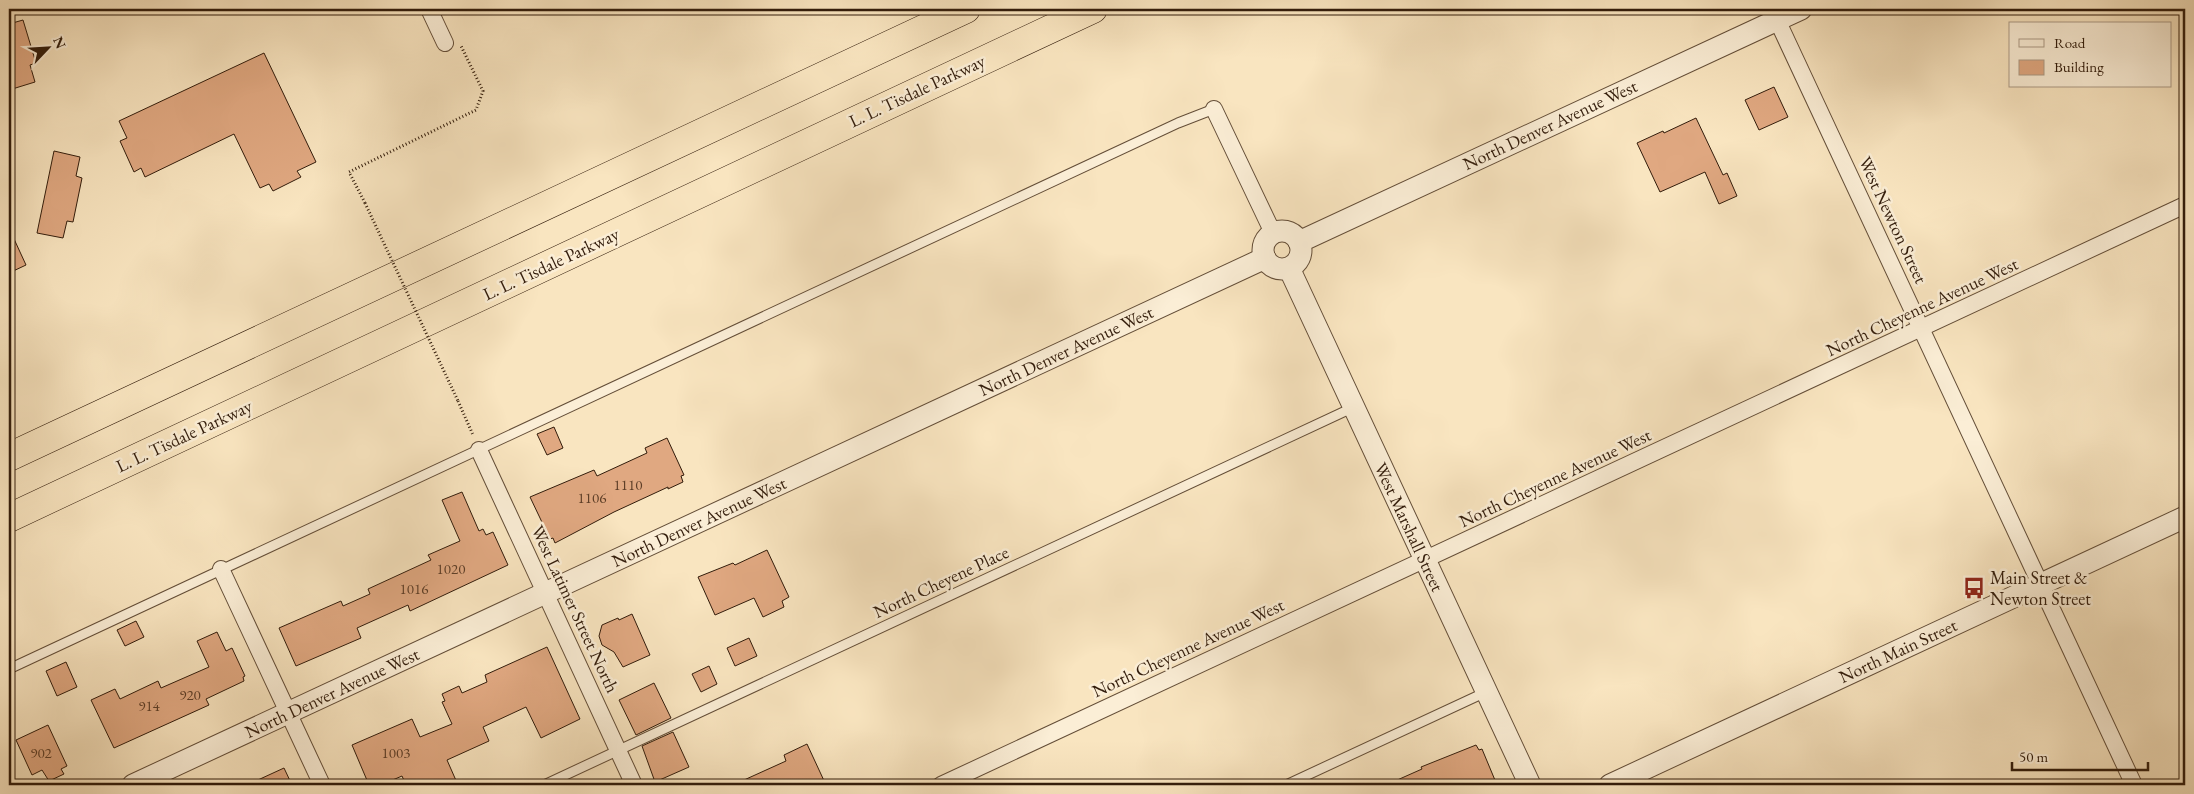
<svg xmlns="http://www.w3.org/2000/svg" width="2194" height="794" font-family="'EB Garamond',serif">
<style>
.building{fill:#e0a881;stroke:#321c0b}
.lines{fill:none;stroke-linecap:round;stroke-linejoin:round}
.service-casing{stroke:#644e38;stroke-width:11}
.minor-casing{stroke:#644e38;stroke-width:18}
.tertiary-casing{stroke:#644e38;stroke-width:23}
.motorway-casing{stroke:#321c0b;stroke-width:29}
.path{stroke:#321c0b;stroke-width:3;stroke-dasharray:1 2.5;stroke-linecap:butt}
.service{stroke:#fbeed6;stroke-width:9}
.minor{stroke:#fbeed6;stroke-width:16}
.tertiary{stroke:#fbeed6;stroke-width:21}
.motorway{stroke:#f9e5c0;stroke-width:28}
.path-bridge{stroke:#321c0b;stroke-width:3;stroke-dasharray:1 2.5;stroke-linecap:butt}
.labels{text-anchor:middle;stroke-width:5;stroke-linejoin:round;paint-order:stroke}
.number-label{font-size:15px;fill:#5e3f28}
.street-label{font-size:18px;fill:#321c0b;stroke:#fbeed6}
.poi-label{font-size:18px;fill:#321c0b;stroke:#fbeed6;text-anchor:start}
</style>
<rect width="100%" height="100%" fill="#f9e5c0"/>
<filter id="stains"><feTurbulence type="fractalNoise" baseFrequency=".004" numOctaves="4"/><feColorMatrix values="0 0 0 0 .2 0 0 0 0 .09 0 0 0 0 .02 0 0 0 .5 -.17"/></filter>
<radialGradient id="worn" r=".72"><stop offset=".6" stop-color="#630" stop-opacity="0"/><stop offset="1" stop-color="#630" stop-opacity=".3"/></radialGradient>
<!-- building -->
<g class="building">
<path d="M23 20 36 63 30 65 35 82 9 90V24Z"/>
<path d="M264 53 316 162 297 171 301 177 273 191 269 184 260 188 234 134 145 177 141 168 134 172 120 141 127 138 119 121Z"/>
<path d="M1774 87 1788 117 1759 130 1745 100Z"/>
<path d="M1696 118 1723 175 1727 173 1737 196 1719 204 1705 172 1660 192 1637 143 1663 131 1664 133Z"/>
<path d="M54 151 80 157 76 176 82 178 73 222 67 221 63 238 37 233Z"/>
<path d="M9 228 26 265 9 273Z"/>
<path d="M554 427 563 448 547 455 537 434Z"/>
<path d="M667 438 684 475 681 476 683 482 668 489V487L614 512 555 543 553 538 550 539 530 497 594 470 597 476 647 453 645 448Z"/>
<path d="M462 492 479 531 483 529 486 535 493 532 508 565 410 611 408 605 357 628 361 638 296 666 279 628 341 601 343 606 370 594 368 589 431 560 428 555 460 541 442 500Z"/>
<path d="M767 550 789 597 782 601 784 607 763 617 754 598 715 615 698 577 733 563 735 565Z"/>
<path d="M632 614 650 655 623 667 614 652 602 645 599 636 602 625 618 618 619 620Z"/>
<path d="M136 621 144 637 125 646 117 630Z"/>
<path d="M217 632 226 651 232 648 245 676 243 677 244 681 206 699 209 705 114 748 91 700 115 689 120 699 158 681 161 688 209 667 197 641Z"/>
<path d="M749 638 757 656 735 666 727 648Z"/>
<path d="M547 647 580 719 541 738 526 707 483 727 489 741 447 760 458 785H406L402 776 381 785H369L352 745 412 719 420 737 452 724 442 702 445 701 442 694 459 686 462 693 487 682 485 675Z"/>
<path d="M66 662 77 687 57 696 46 671Z"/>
<path d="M709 666 717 684 701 692 692 674Z"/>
<path d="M654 683 671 718 636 735 619 700Z"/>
<path d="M48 725 67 766 61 769 64 774 49 781 42 770 32 775 16 740Z"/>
<path d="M673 732 689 767 655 782 642 746Z"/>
<path d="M807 744 826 785H733L786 761 784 755Z"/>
<path d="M1476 745 1479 750 1482 749 1497 785H1386L1422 769 1421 767Z"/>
<path d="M284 768 292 785H247Z"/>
</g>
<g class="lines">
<!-- service casing -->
<g class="service-casing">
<g id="service">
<path d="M9 669 1178 123 1214 109"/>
<path d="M544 785 1352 408"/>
<path d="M1286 785 1486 692"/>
</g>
</g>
<!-- minor casing -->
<g class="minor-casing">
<g id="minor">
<path d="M429 9 445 43"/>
<path d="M1772 9 2134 785"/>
<path d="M1214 109 1273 233"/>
<path d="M479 450 634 785"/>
<path d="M221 569 322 785"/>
<path d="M941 785 2185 205"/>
</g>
</g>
<!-- tertiary casing -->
<g class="tertiary-casing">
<g id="tertiary">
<circle cx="1282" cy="250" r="19"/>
<path d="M1299 242 1801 9"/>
<path d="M1289 268 1530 785"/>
<path d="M133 785 1265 258"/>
<path d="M1610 785 2185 517"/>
</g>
</g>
<!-- motorway casing -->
<g class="motorway-casing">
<g id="motorway">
<path d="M9 457 966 9"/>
<path d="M9 518 1093 9"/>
</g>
</g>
<!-- path -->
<g class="path">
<path d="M365 203 349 172 476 110 483 91 461 46"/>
<path d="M458 401 473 435"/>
</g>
<!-- service -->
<use href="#service" class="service"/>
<!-- minor -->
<use href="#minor" class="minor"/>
<!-- tertiary -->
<use href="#tertiary" class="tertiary"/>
<!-- motorway -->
<use href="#motorway" class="motorway"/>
<!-- path-bridge -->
<path class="path-bridge" d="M365 203 458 401"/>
</g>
<!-- icons -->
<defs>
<g id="bus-bare" transform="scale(1.725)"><path d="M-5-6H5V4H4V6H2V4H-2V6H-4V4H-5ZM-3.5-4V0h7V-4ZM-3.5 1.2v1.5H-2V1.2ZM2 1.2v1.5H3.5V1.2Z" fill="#8f2418" stroke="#fbeed6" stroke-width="2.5" paint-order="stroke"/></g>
</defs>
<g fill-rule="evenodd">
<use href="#bus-bare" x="1974" y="588"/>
</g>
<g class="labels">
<!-- number labels -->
<g class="number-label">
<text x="628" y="490">1110</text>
<text x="592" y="503">1106</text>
<text x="451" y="574">1020</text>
<text x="414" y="594">1016</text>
<text x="190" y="700">920</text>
<text x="149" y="711">914</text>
<text x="41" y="758">902</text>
<text x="396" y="758">1003</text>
</g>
<!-- street labels -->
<g class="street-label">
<text transform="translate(917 91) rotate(-25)" y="6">L. L. Tisdale Parkway</text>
<text transform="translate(1550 125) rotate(-25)" y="6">North Denver Avenue West</text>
<text transform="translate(1893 220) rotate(65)" y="6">West Newton Street</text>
<text transform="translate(551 264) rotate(-25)" y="6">L. L. Tisdale Parkway</text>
<text transform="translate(1922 307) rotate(-25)" y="6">North Cheyenne Avenue West</text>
<text transform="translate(1066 351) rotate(-25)" y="6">North Denver Avenue West</text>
<text transform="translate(184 436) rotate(-25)" y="6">L. L. Tisdale Parkway</text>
<text transform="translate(1555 478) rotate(-25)" y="6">North Cheyenne Avenue West</text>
<text transform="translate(699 522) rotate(-25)" y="6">North Denver Avenue West</text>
<text transform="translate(1409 527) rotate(65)" y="6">West Marshall Street</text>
<text transform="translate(941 582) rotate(-25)" y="6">North Cheyene Place</text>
<text transform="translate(575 609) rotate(65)" y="6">West Latimer Street North</text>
<text transform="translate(1188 648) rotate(-25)" y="6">North Cheyenne Avenue West</text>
<text transform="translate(1898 651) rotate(-25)" y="6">North Main Street</text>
<text transform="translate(332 693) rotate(-25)" y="6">North Denver Avenue West</text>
</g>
<!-- poi labels -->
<g class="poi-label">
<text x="1990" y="584">Main Street &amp;<tspan x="1990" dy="21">Newton Street</tspan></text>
</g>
</g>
<!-- margin -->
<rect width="2194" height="794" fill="none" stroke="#f9e5c0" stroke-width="30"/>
<rect x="10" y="10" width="2174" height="774" fill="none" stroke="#321c0b" stroke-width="2.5"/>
<rect x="15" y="15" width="2164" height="764" fill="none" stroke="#321c0b"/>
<!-- legend -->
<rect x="2009" y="22" width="162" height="65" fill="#fbeed6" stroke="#ab9a85"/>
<rect x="2019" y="39" width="25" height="8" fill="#fbeed6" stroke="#ab9a85"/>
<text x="2054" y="48" font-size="15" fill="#321c0b">Road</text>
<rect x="2019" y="60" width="25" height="15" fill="#e0a881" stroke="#ab9a85"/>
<text x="2054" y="72" font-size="15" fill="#321c0b">Building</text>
<!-- north arrow -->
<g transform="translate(48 48) rotate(65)" stroke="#fbeed6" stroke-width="4" paint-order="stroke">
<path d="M0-4L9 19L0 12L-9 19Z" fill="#321c0b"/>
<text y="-8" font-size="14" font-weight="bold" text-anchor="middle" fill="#321c0b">N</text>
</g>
<!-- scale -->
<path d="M2012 762v8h136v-8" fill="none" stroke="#321c0b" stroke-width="2.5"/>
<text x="2019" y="762" font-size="15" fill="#321c0b" stroke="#fbeed6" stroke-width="4" paint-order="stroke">50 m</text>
<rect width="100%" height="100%" filter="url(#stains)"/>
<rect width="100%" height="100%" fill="url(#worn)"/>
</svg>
